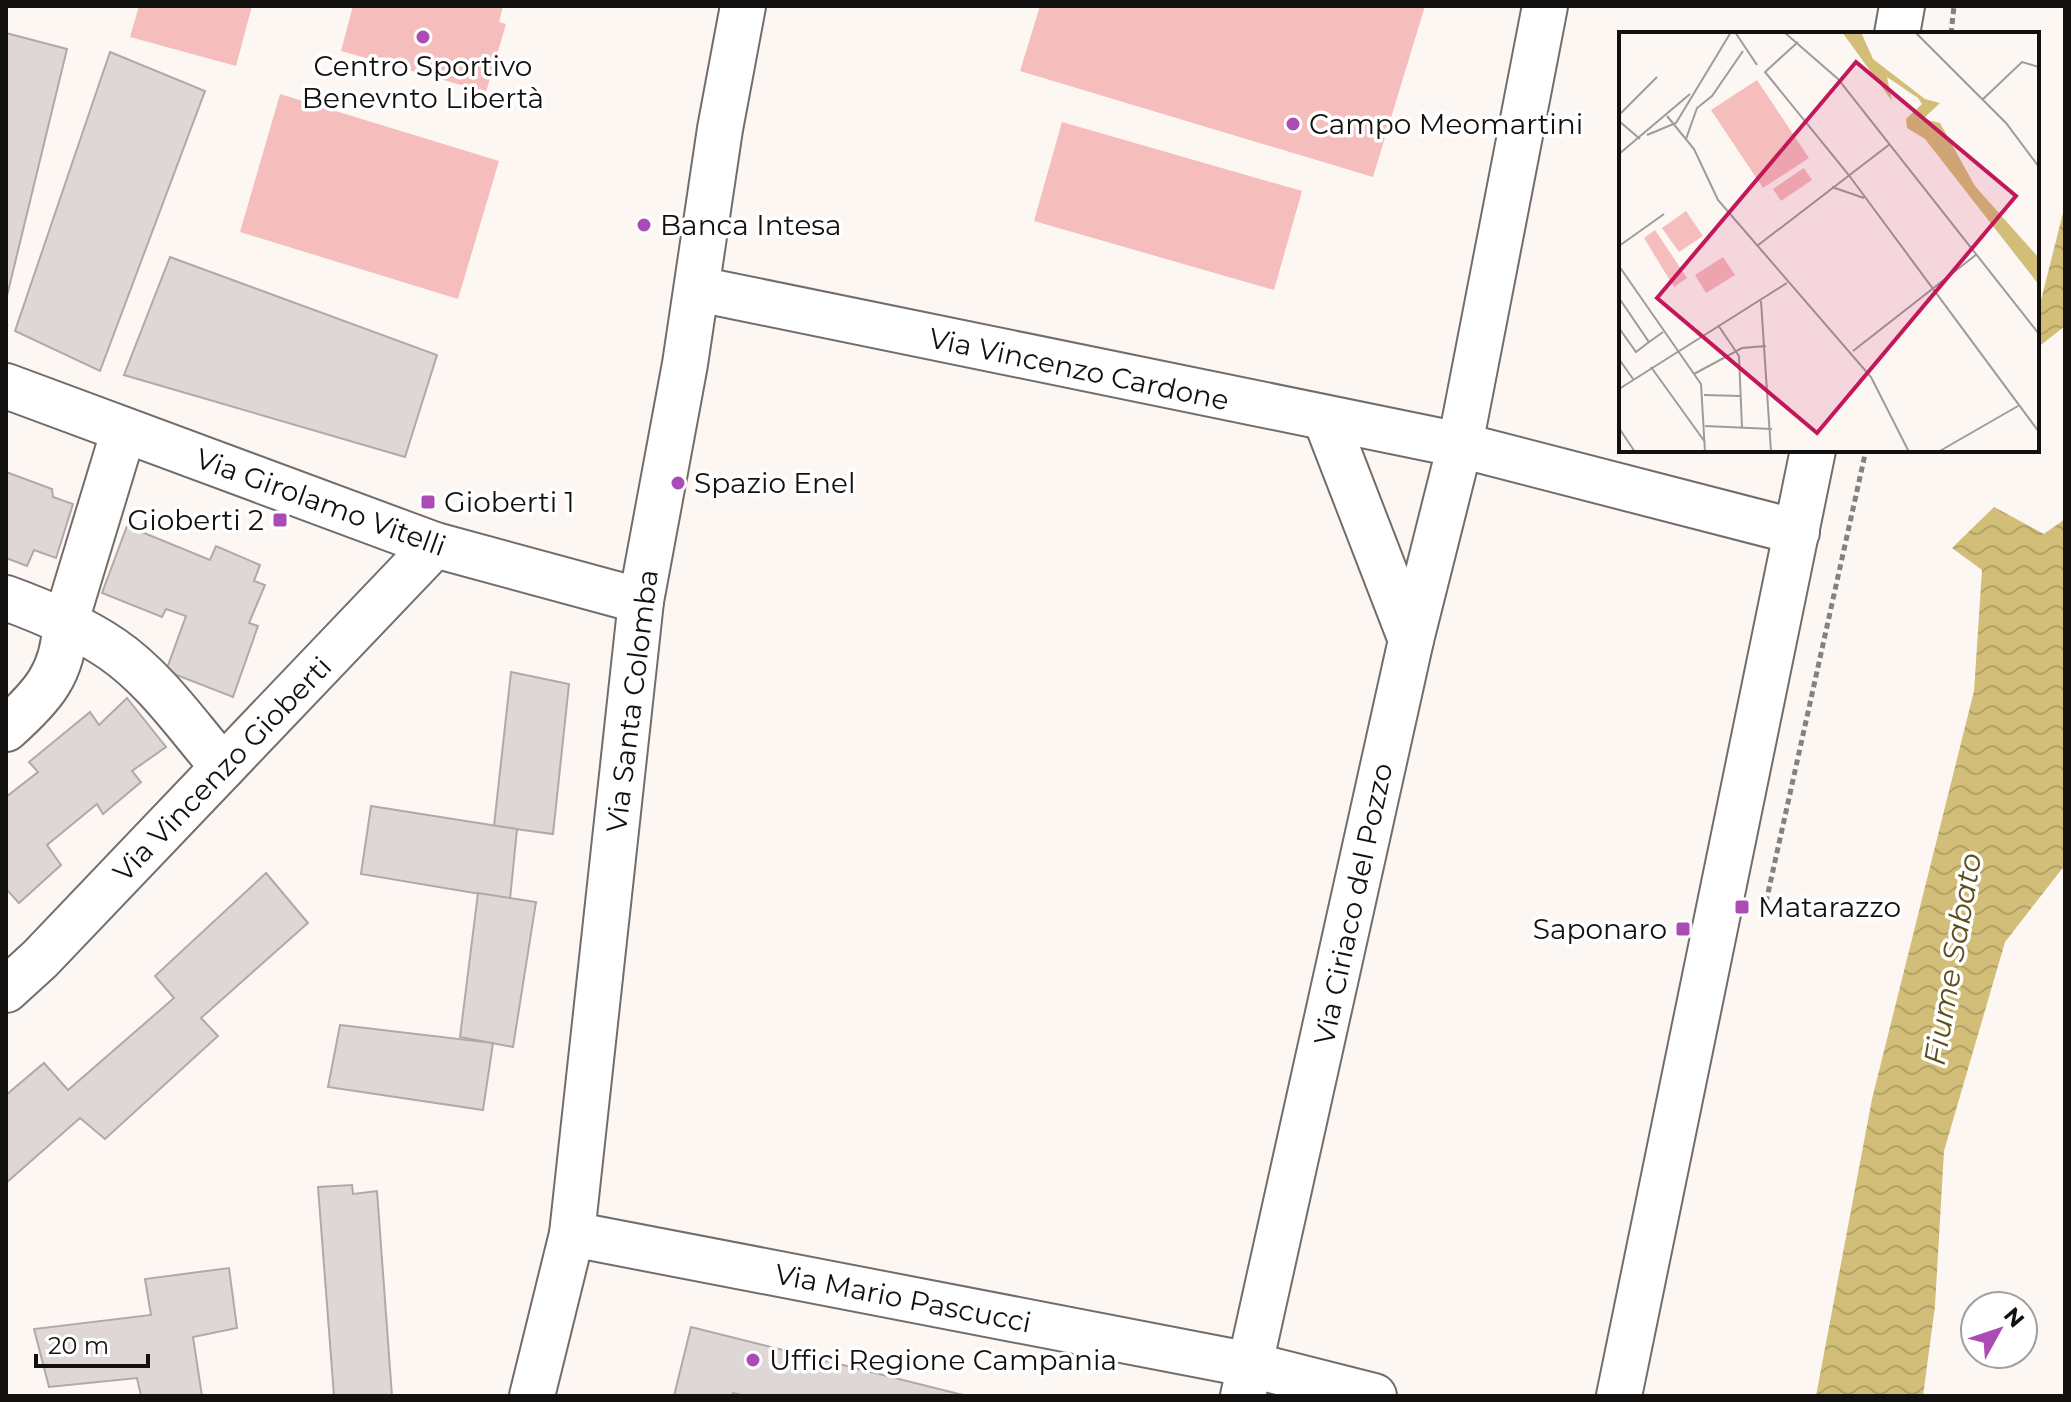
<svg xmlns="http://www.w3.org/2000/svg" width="2071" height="1402" font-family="Montserrat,sans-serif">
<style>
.garden{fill:#f5bdbc}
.water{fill:url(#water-waves)}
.building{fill:#ded7d5;stroke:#b0a9a7;stroke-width:2}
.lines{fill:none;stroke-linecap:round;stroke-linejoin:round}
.minor-casing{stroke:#726d6a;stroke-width:48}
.path{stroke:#85817f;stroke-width:5;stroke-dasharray:6 4;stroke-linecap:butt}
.minor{stroke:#fff;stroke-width:44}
.poi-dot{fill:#ab4cb6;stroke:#fff;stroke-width:3}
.labels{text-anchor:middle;stroke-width:7;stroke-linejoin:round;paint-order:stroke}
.poi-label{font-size:28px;fill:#131110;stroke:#fff;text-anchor:start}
.street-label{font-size:28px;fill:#131110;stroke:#fff}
.water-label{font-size:30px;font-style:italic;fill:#5d4f1b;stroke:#fff}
.inset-road{fill:none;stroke:#9f9b98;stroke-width:2}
.view{fill:#c2185b;fill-opacity:0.15;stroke:#c2185b;stroke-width:4}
.inset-edge{fill:none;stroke:#131110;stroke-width:4}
</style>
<defs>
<pattern id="water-waves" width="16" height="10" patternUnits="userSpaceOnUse" patternTransform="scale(2)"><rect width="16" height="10" fill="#d2be79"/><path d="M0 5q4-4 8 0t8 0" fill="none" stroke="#b3a268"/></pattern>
</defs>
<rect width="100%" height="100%" fill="#fdf7f3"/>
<!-- garden -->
<g class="garden">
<path d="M139 6H252L236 66 130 37Z"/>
<path d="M353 6H503L499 22 506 24 486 92 341 51Z"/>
<path d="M1040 6H1425L1373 177 1020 71Z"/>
<path d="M280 94 499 161 458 299 240 232Z"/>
<path d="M1062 122 1302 191 1274 290 1034 221Z"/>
</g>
<!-- water -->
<g class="water">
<path d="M2065 205V326L2037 348V316Z"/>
<path d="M1994 507 2044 534 2065 519V865L2005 942 1944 1151 1935 1306 1923 1396H1816L1872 1099 1974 691 1982 570 1952 548Z"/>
</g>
<!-- building -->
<g class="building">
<path d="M6 33 67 49 6 300Z"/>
<path d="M110 52 205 91 100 371 15 331Z"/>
<path d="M170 257 437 355 405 457 124 375Z"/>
<path d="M6 472 52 489 53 497 73 504 56 558 34 550 27 566 6 558Z"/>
<path d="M127 526 210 560 216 546 260 565 254 581 265 585 249 623 258 626 233 697 166 671 186 616 166 609 162 617 102 593Z"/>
<path d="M511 672 569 684 553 834 494 826Z"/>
<path d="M127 698 166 747 132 771 141 782 103 814 97 804 47 845 61 865 19 903 8 891 6 894V797L38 772 29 762 90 712 99 725Z"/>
<path d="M371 806 517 829 510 899 361 874Z"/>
<path d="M266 873 308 923 201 1018 218 1036 105 1139 80 1118 6 1183V1095L44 1063 68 1090 174 998 155 976Z"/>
<path d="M478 893 536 902 513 1047 460 1037Z"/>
<path d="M340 1025 493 1043 483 1110 328 1087Z"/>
<path d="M352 1185 353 1194 377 1191 392 1396H334L318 1187Z"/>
<path d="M229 1268 237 1328 193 1337 202 1396H141L137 1378 49 1387 34 1329 151 1315 145 1279Z"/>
<path d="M691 1327 967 1396H745L733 1393 732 1396H674Z"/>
</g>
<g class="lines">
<!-- minor casing -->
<g class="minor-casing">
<g id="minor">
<path d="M1897 34 1902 6"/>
<path d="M698 289 1460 445 1797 532"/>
<path d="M6 386 435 545 641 601"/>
<path d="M1326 420 1411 640"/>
<path d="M6 598C42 611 81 628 112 649 156 679 189 728 223 767"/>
<path d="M6 729C42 697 64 673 65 624L124 430"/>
<path d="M6 990 40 959 435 545"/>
<path d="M572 1234 1251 1365 1374 1396"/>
<path d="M532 1396 572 1234 641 601 685 364 720 129 743 6"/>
<path d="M1243 1396 1411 640 1460 445 1545 6"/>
<path d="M1619 1396 1813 450"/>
</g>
</g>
<!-- path -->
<g class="path">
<path d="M1951 34 1954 6"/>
<path d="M1766 902 1866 450"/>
</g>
<!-- minor -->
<use href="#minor" class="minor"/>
</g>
<!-- markers -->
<g class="poi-dot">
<circle cx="423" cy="37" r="8"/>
<circle cx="1293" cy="124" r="8"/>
<circle cx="644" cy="225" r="8"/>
<circle cx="678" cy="483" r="8"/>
<rect x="420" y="494" width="16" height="16" rx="4"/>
<rect x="272" y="512" width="16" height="16" rx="4"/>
<rect x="1734" y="899" width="16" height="16" rx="4"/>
<rect x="1675" y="921" width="16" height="16" rx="4"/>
<circle cx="753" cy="1360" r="8"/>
</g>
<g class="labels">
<!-- poi labels -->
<g class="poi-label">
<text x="423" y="76" text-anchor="middle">Centro Sportivo<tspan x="423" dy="32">Benevnto Libertà</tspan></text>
<text x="1309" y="134">Campo Meomartini</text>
<text x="660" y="235">Banca Intesa</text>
<text x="694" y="493">Spazio Enel</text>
<text x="444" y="512">Gioberti 1</text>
<text x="264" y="530" text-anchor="end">Gioberti 2</text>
<text x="1758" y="917">Matarazzo</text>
<text x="1667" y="939" text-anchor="end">Saponaro</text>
<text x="769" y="1370">Uffici Regione Campania</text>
</g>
<!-- street labels -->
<g class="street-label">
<text transform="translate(1079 369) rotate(12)" y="10">Via Vincenzo Cardone</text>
<text transform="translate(321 502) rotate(20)" y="10">Via Girolamo Vitelli</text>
<text transform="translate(632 701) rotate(-83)" y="10">Via Santa Colomba</text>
<text transform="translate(222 769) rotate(-46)" y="10">Via Vincenzo Gioberti</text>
<text transform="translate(1353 904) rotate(-78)" y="10">Via Ciriaco del Pozzo</text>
<text transform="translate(903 1298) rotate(11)" y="10">Via Mario Pascucci</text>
</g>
<!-- water labels -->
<g class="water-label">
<text transform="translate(1953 959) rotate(-80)" y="10">Fiume Sabato</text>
</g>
</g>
<!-- overview -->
<g transform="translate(1619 32)">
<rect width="420" height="420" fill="#fdf7f3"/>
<path d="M138 48 190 126 144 156 92 78ZM185 136 193 148 162 169 154 157ZM67 179 84 204 60 220 43 196ZM36 198 68 246 55 255 25 206ZM104 225 116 243 87 261 76 243Z" fill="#f5bdbc"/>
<path d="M242 0 254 27 306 67 321 71 304 87 321 91 356 154 420 226V253L306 107 288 96 287 87 303 72 299 66 268 45 273 69 223 0Z" fill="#d2be79"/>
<path class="inset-road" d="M116 0 138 33M165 0 219 47 420 302M296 0 387 91 420 135M179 10 146 40 229 142 420 400M363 68 403 30 420 35M0 83 38 45M48 84 75 117 99 168 252 345 290 420M0 89 21 107M28 103 57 91 112 0M67 107 78 76 93 64 124 19M0 122 71 62M213 155 245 166M0 214 45 182M138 214 271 112M0 234 82 352 86 420M0 266 30 310 44 300M142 269 152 420M99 293 120 324 123 396M0 296 17 320 30 310M234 319 358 222M0 327 14 347M32 335 86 410M75 342 123 316 147 314M0 357 168 251M85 363 122 364M86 394 153 397M0 396 16 420M319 420 399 374"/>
<path class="view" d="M237 30 397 164 198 401 38 266Z"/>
<rect width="420" height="420" class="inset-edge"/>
</g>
<!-- border -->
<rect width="2071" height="1402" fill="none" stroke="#131110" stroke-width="16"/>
<!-- north arrow -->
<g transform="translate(1999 1330) rotate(50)"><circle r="38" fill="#ffffff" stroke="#a1a09f" stroke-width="2"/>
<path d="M0-6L14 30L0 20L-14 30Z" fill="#ab4cb6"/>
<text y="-12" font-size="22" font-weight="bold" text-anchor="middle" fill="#131110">N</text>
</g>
<!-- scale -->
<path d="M36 1354v12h112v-12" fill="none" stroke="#131110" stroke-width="4"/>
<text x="48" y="1354" font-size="24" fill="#131110" stroke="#ffffff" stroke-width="6" paint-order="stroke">20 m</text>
</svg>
